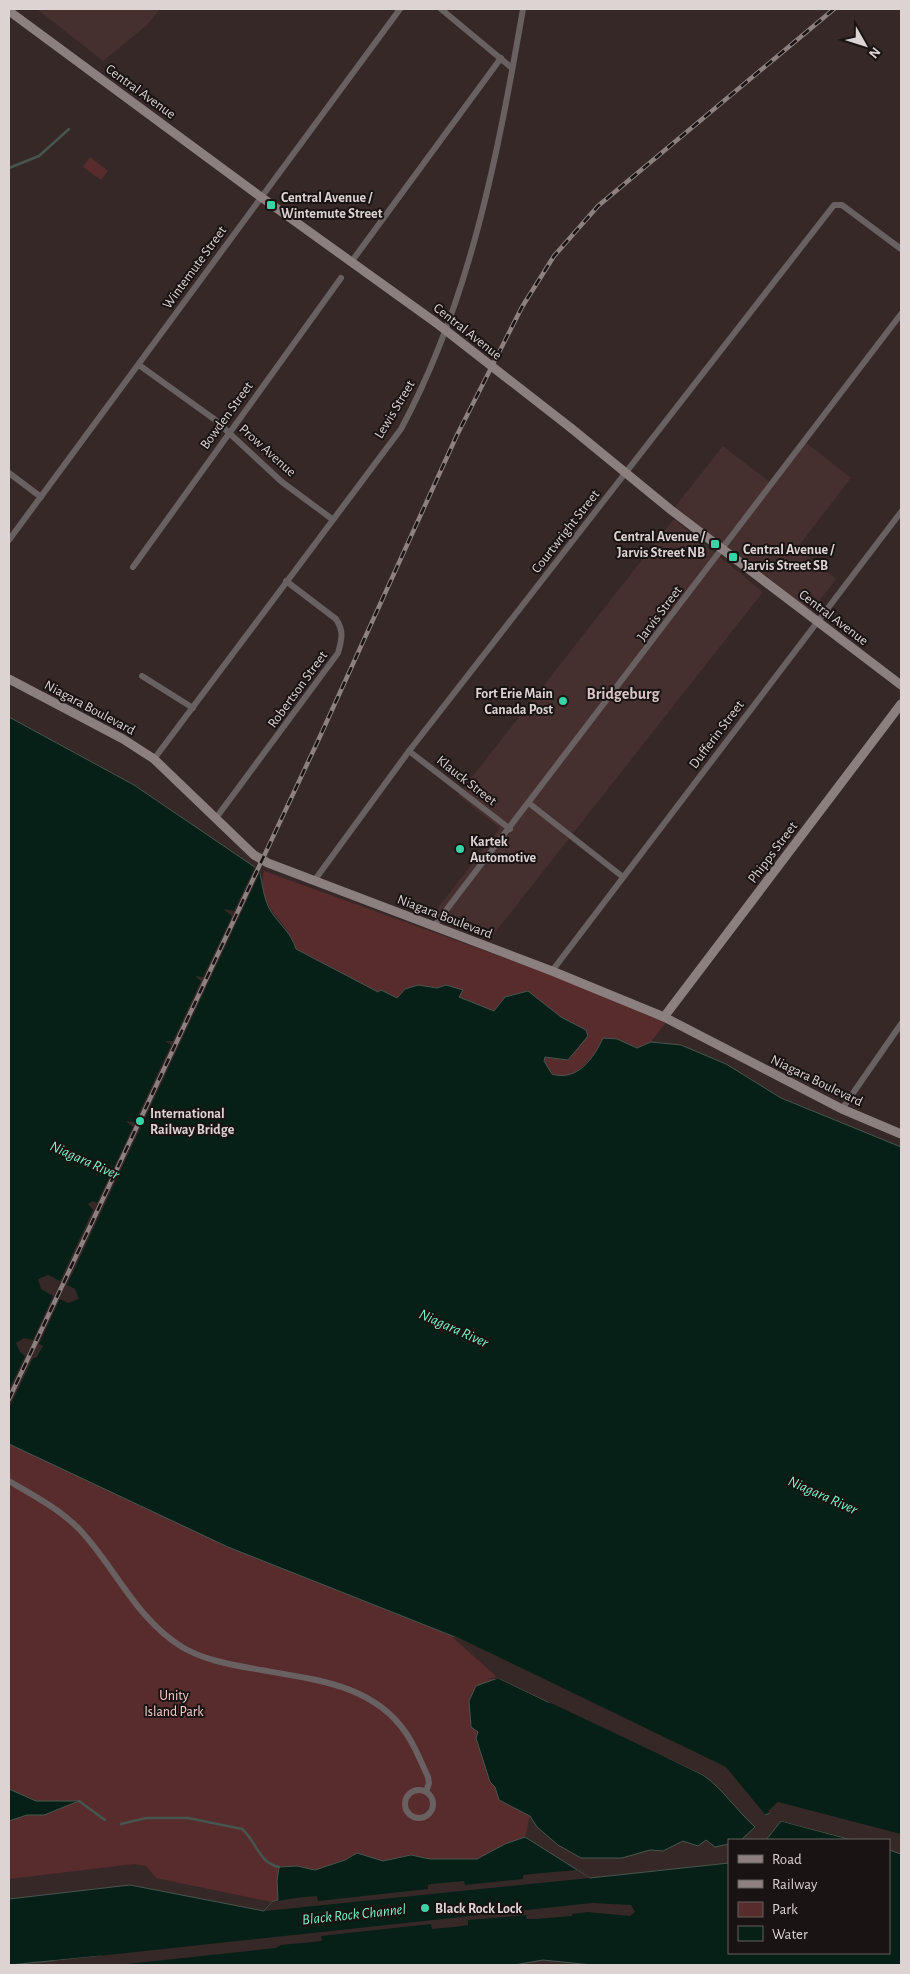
<svg xmlns="http://www.w3.org/2000/svg" width="910" height="1974" font-family="'Alegreya Sans',sans-serif">
<style>
.built{fill:#452f2f}
.green{fill:#582c2d}
.water{fill:#062017;stroke:#46564f}
.pier{fill:#372828}
.lines{fill:none;stroke-linecap:round;stroke-linejoin:round}
.stream{stroke:#46564f;stroke-width:2.5}
.minor{stroke:#696161;stroke-width:6}
.secondary{stroke:#8b7f7f;stroke-width:9}
.rail-casing{stroke:#8c8080;stroke-width:4.5}
.rail{stroke:#191313;stroke-width:2.5;stroke-dasharray:8;stroke-linecap:butt}
.secondary-bridge{stroke:#8b7f7f;stroke-width:9}
.poi-dot{fill:#39d4a5;stroke:#191313;stroke-width:2}
.labels{text-anchor:middle;stroke-width:4;stroke-linejoin:round;paint-order:stroke}
.street-label{font-size:14px;fill:#ddd3d3;stroke:#191313}
.poi-label{font-size:14px;font-weight:bold;fill:#ddd3d3;stroke:#191313;text-anchor:start}
.park-label{font-size:14px;fill:#f7cccb;stroke:#191313}
.water-label{font-size:15px;font-style:italic;fill:#7ef3c9;stroke:#191313}
.quarter-label{font-size:16px;font-weight:bold;fill:#d9c5c5;stroke:#191313}
</style>
<rect width="100%" height="100%" fill="#372828"/>
<!-- built -->
<g class="built">
<path d="M37 9H160L147 25 103 61Z"/>
<path d="M805 442 851 478 797 548 836 579 810 613 674 508 723 446 772 484Z"/>
<path d="M674 519 763 592 493 935 477 927 434 913 500 828 458 795Z"/>
</g>
<!-- green -->
<g class="green">
<path d="M90 157 108 171 101 180 83 167Z"/>
<path d="M264 871 601 993 666 1022 651 1042 637 1048 617 1039C610 1043 602 1047 596 1053 582 1066 574 1081 552 1074L544 1061 546 1057 568 1060 586 1030 561 1017 528 991 505 997 494 1011 459 997 463 990C447 985 451 987 436 988 412 990 420 980 397 998L381 990 378 992 296 949C287 917 256 910 264 871Z"/>
<path d="M9 1444 228 1547 450 1635 498 1678 476 1738 490 1782 495 1787 499 1800 530 1816 525 1837 505 1844 477 1859H430L411 1855 383 1862 357 1853 345 1860 315 1870 297 1866 277 1881 278 1900 272 1902 156 1878 146 1866 134 1864 9 1879Z"/>
</g>
<!-- water -->
<g class="water">
<path d="M9 717 134 785 259 870C263 884 263 900 272 913 281 926 291 933 296 949L378 992 381 990 397 998 405 989 418 985 437 988 446 985 463 990 459 997 494 1011 505 997 528 991 561 1017 586 1030 588 1036 568 1060 545 1057 544 1061 552 1074C577 1082 594 1058 603 1038L617 1039 637 1048 651 1042 681 1045 726 1064 781 1098 901 1147V1843L779 1810 762 1816 722 1766 450 1635 228 1547 9 1444Z"/>
<path d="M498 1678 548 1702H555L703 1775C723 1789 736 1810 755 1827L741 1840H729V1844L715 1847 706 1840 698 1846 683 1841 663 1851 650 1850 622 1858H581L558 1845 537 1827 530 1816 499 1800 495 1787 490 1782 476 1738 478 1732 471 1727 469 1701 476 1686Z"/>
<path d="M9 1789 36 1801H79L44 1815H27L9 1821Z"/>
<path d="M781 1821 852 1840H766Z"/>
<path d="M525 1837 590 1878 729 1863V1953H889V1850L901 1854V1965H592L543 1960 514 1965H102L101 1956 9 1965V1899L130 1885 264 1911 272 1902 278 1900 277 1881 279 1867 297 1866 315 1870 345 1860 357 1853 383 1861 411 1855 430 1859H477L505 1844Z"/>
</g>
<!-- pier -->
<g class="pier">
<path d="M256 865 261 870 67 1285 75 1289 79 1299 68 1303 60 1299 39 1344 43 1346 36 1358H33L9 1408V1390L25 1356 20 1352 16 1343 24 1338 33 1340 53 1296 41 1289 38 1279 48 1275 60 1281 93 1210 88 1204 93 1201 97 1203 133 1127 126 1121 135 1122 171 1045 165 1041H173L201 981 195 976 203 977 232 916 223 909 234 911Z"/>
<path d="M453 1635 726 1767 767 1817 761 1818 721 1768 456 1641Z"/>
<path d="M499 1676 548 1699 556 1700 705 1772 719 1783 738 1808 712 1779 500 1679H487Z"/>
<path d="M778 1802 901 1834V1845L779 1813V1811L771 1816 768 1811Z"/>
<path d="M781 1818 852 1838 854 1840 781 1821Z"/>
<path d="M577 1870 590 1878 265 1911 272 1902 296 1898 317 1896 318 1901 428 1889V1885L431 1884 464 1881 465 1885 523 1879V1875L531 1874Z"/>
<path d="M592 1903 631 1905 635 1912 630 1916 587 1912 572 1914V1916L535 1919H527L526 1915 468 1920V1925L455 1927 432 1929 431 1924 321 1936 322 1941 281 1945 276 1948 117 1965H100L99 1958 52 1964V1961Z"/>
</g>
<g class="lines">
<!-- stream -->
<g class="stream">
<path d="M9 168 39 156 69 129"/>
<path d="M79 1801 105 1820"/>
<path d="M121 1824 146 1818H188L242 1829C257 1842 258 1862 279 1867"/>
</g>
<!-- minor -->
<g class="minor">
<path d="M441 9 512 68"/>
<path d="M352 261 501 58"/>
<path d="M139 365 214 419 282 482 332 519"/>
<path d="M9 473 41 497"/>
<path d="M9 540 400 9"/>
<path d="M133 567 341 278"/>
<path d="M142 676 193 708"/>
<path d="M409 751 510 829"/>
<path d="M154 759 401 429C471 299 498 153 523 9"/>
<path d="M530 804 623 877"/>
<path d="M216 818 338 653C342 639 344 631 336 619L286 581"/>
<path d="M314 881 409 751 834 205H842L901 249"/>
<path d="M434 926 901 314"/>
<path d="M552 971 901 512"/>
<path d="M842 1109 901 1024"/>
<path d="M9 1481C33 1495 61 1510 80 1530 115 1567 136 1619 182 1647 202 1659 227 1664 250 1668 306 1679 371 1681 406 1733 415 1746 421 1762 428 1777L429 1783 426 1792"/>
<circle cx="419" cy="1804" r="14"/>
</g>
<!-- secondary -->
<g class="secondary">
<path d="M9 11 261 197 435 322"/>
<path d="M571 428 671 510 901 685"/>
<path d="M9 679 123 739 154 759 254 855 268 863 552 971 664 1017 842 1109 901 1134"/>
<path d="M664 1017 901 704"/>
</g>
<!-- rail casing -->
<g class="rail-casing">
<path id="rail" d="M9 1399 317 743 457 435 522 307 554 256 598 206 834 9"/>
</g>
<!-- rail -->
<use href="#rail" class="rail"/>
<!-- secondary-bridge -->
<path class="secondary-bridge" d="M435 322 571 428"/>
</g>
<!-- markers -->
<g class="poi-dot">
<rect x="266" y="200" width="10" height="10" rx="2.5"/>
<rect x="710" y="539" width="10" height="10" rx="2.5"/>
<rect x="728" y="552" width="10" height="10" rx="2.5"/>
<circle cx="563" cy="701" r="5"/>
<circle cx="460" cy="849" r="5"/>
<circle cx="140" cy="1121" r="5"/>
<circle cx="425" cy="1908" r="5"/>
</g>
<g class="labels">
<!-- street labels -->
<g class="street-label">
<text transform="translate(141 91) rotate(36)" y="5">Central Avenue</text>
<text transform="translate(194 267) rotate(-54)" y="5">Wintemute Street</text>
<text transform="translate(468 331) rotate(38)" y="5">Central Avenue</text>
<text transform="translate(394 409) rotate(-59)" y="5">Lewis Street</text>
<text transform="translate(226 415) rotate(-54)" y="5">Bowden Street</text>
<text transform="translate(268 450) rotate(42)" y="5">Prow Avenue</text>
<text transform="translate(565 531) rotate(-52)" y="5">Courtwright Street</text>
<text transform="translate(659 613) rotate(-53)" y="5">Jarvis Street</text>
<text transform="translate(834 617) rotate(37)" y="5">Central Avenue</text>
<text transform="translate(297 689) rotate(-54)" y="5">Robertson Street</text>
<text transform="translate(90 707) rotate(28)" y="5">Niagara Boulevard</text>
<text transform="translate(716 734) rotate(-53)" y="5">Dufferin Street</text>
<text transform="translate(467 780) rotate(38)" y="5">Klauck Street</text>
<text transform="translate(772 852) rotate(-53)" y="5">Phipps Street</text>
<text transform="translate(445 916) rotate(21)" y="5">Niagara Boulevard</text>
<text transform="translate(817 1080) rotate(26)" y="5">Niagara Boulevard</text>
</g>
<!-- poi labels -->
<g class="poi-label">
<text x="281" y="202">Central Avenue /<tspan x="281" dy="16">Wintemute Street</tspan></text>
<text x="705" y="541" text-anchor="end">Central Avenue /<tspan x="705" dy="16">Jarvis Street NB</tspan></text>
<text x="743" y="554">Central Avenue /<tspan x="743" dy="16">Jarvis Street SB</tspan></text>
<text x="553" y="698" text-anchor="end">Fort Erie Main<tspan x="553" dy="16">Canada Post</tspan></text>
<text x="470" y="846">Kartek<tspan x="470" dy="16">Automotive</tspan></text>
<text x="150" y="1118">International<tspan x="150" dy="16">Railway Bridge</tspan></text>
<text x="435" y="1913">Black Rock Lock</text>
</g>
<!-- park labels -->
<g class="park-label">
<text x="174" y="1700">Unity<tspan x="174" dy="16">Island Park</tspan></text>
</g>
<!-- water labels -->
<g class="water-label">
<text transform="translate(85 1160) rotate(24)" y="5">Niagara River</text>
<text transform="translate(454 1328) rotate(24)" y="5">Niagara River</text>
<text transform="translate(823 1495) rotate(24)" y="5">Niagara River</text>
<text transform="translate(354 1914) rotate(-6)" y="5">Black Rock Channel</text>
</g>
<!-- quarter labels -->
<g class="quarter-label">
<text x="623" y="699">Bridgeburg</text>
</g>
</g>
<!-- border -->
<rect width="910" height="1974" fill="none" stroke="#ddd3d3" stroke-width="20"/>
<!-- legend -->
<rect x="728" y="1839" width="162" height="115" fill="#191313" stroke="#676060"/>
<rect x="738" y="1855" width="25" height="8" fill="#8b7f7f" stroke="#676060"/>
<text x="772" y="1864" font-size="15" fill="#ddd3d3">Road</text>
<rect x="738" y="1880" width="25" height="8" fill="#8c8080" stroke="#676060"/>
<text x="772" y="1889" font-size="15" fill="#ddd3d3">Railway</text>
<rect x="738" y="1902" width="25" height="15" fill="#582c2d" stroke="#676060"/>
<text x="772" y="1914" font-size="15" fill="#ddd3d3">Park</text>
<rect x="738" y="1926" width="25" height="15" fill="#062017" stroke="#676060"/>
<text x="772" y="1939" font-size="15" fill="#ddd3d3">Water</text>
<!-- north arrow -->
<g transform="translate(865 45) rotate(129)" stroke="#191313" stroke-width="4" paint-order="stroke">
<path d="M0-4L9 19L0 12L-9 19Z" fill="#ddd3d3"/>
<text y="-8" font-size="14" font-weight="bold" text-anchor="middle" fill="#ddd3d3">N</text>
</g>
</svg>
